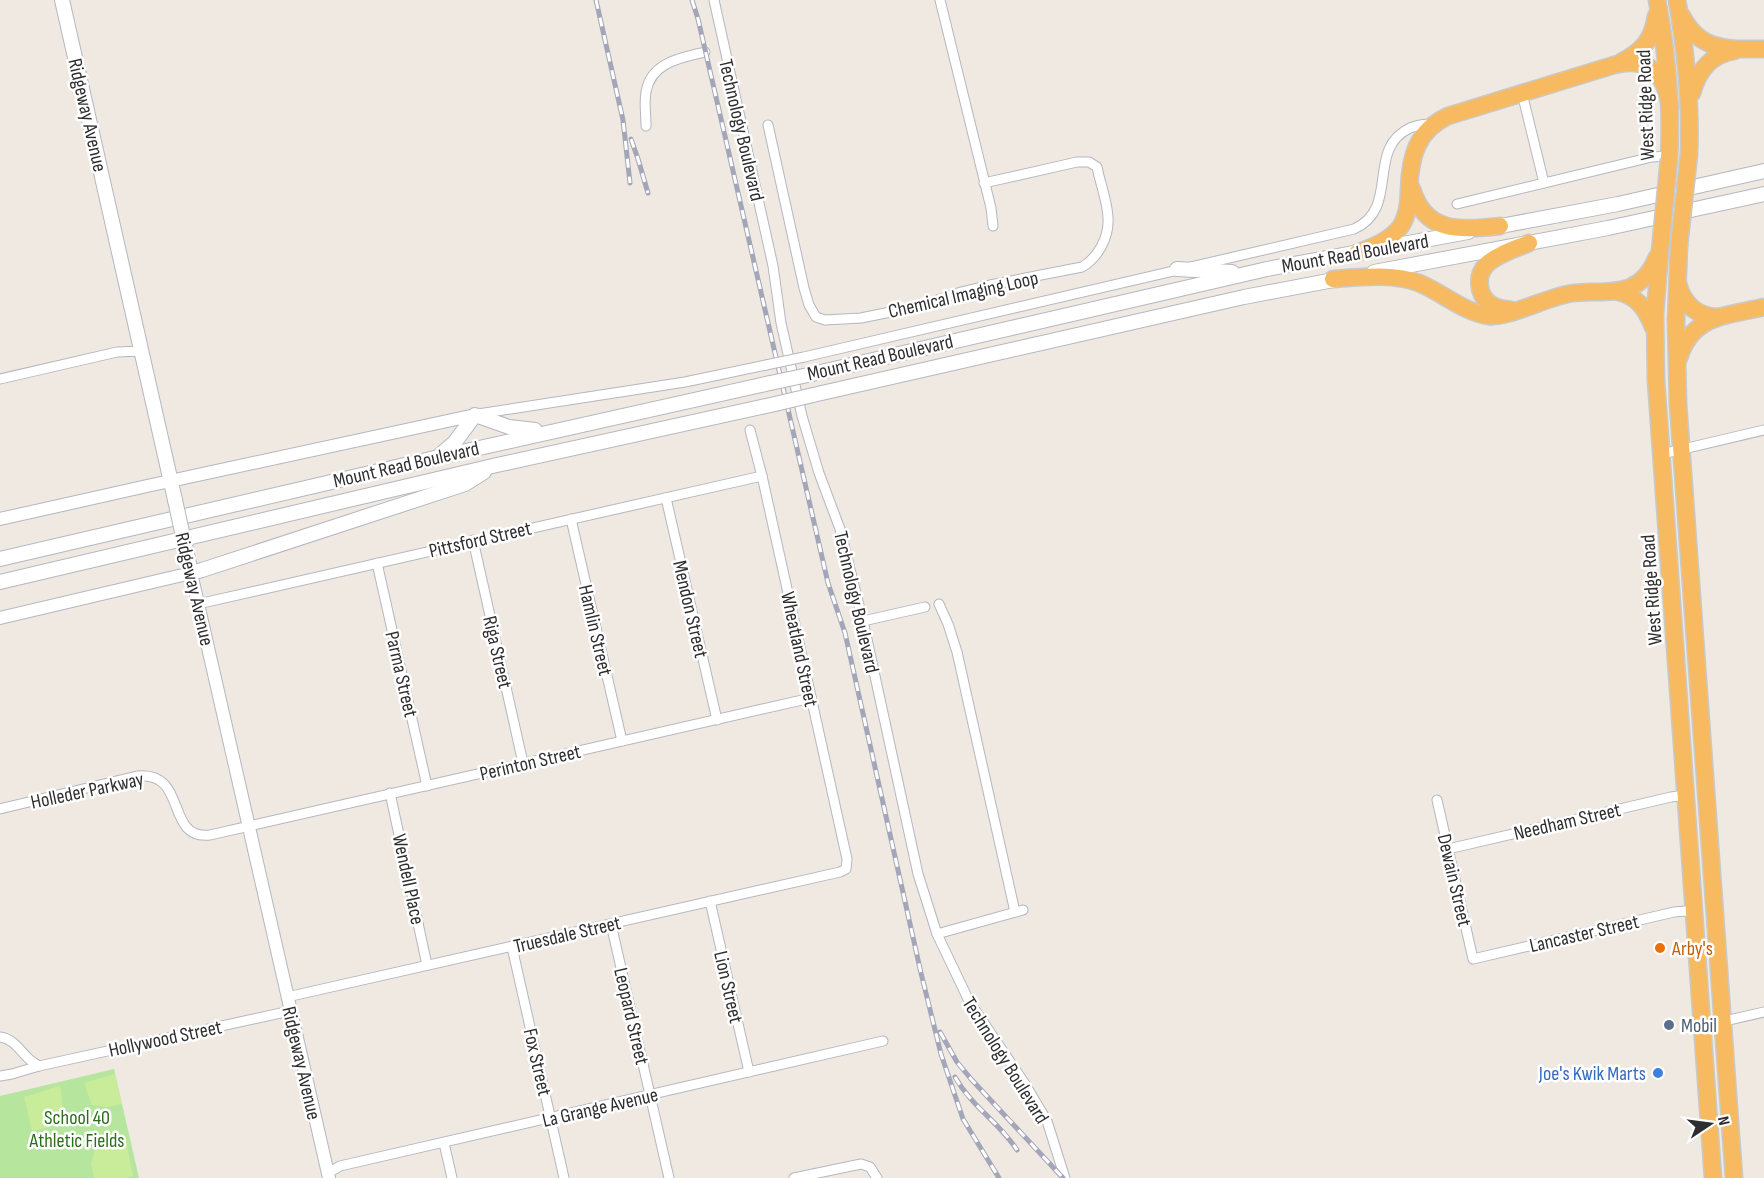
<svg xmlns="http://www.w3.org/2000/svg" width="1764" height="1178" font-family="'Sofia Sans Condensed',sans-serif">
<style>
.green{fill:#b6e59e}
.pitch{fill:#c9ec9a}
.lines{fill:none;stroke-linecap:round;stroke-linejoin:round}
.minor-casing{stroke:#b4b7c1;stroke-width:11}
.tertiary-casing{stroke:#b4b7c1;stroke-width:14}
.secondary-casing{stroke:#b4b7c1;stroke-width:16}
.trunk-casing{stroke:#c9c9c9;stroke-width:19}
.minor{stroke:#fff;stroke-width:9}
.tertiary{stroke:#fff;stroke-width:12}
.secondary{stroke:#fff;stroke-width:14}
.trunk{stroke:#f8ba60;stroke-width:16}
.rail-casing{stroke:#a3a6b8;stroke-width:5}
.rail{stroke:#fff;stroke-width:3;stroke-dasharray:9;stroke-linecap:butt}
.minor-bridge-casing{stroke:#b4b7c1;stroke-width:11;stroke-linecap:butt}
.secondary-bridge-casing{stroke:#b4b7c1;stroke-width:16;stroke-linecap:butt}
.trunk-bridge-casing{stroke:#c9c9c9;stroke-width:19;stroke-linecap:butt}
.minor-bridge{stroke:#fff;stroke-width:9}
.secondary-bridge{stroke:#fff;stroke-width:14}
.trunk-bridge{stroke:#f8ba60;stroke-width:16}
.food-dot{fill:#e8710a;stroke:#fff;stroke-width:2}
.service-dot{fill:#5c6f8a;stroke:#fff;stroke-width:2}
.shop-dot{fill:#3f7fe0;stroke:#fff;stroke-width:2}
.labels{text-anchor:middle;stroke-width:5;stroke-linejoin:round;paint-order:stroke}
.street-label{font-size:20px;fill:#2e2e2e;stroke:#fff}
.food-label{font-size:20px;fill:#c56008;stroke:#fff;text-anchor:start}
.service-label{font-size:20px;fill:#4e5e75;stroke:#fff;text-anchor:start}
.shop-label{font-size:20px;fill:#366cbe;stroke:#fff;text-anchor:end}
.park-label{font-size:20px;fill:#2c6e1b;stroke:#fff}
</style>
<rect width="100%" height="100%" fill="#efe9e1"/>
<!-- green -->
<path class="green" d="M114 1069 139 1178H0V1096Z"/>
<!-- pitch -->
<g class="pitch">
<path d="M115 1074 122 1104 107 1107 92 1105 84 1083Z"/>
<path d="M59 1086 61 1089 63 1115 50 1127 32 1131 24 1097Z"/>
<path d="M125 1136 133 1176 123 1178H94L91 1163 96 1146 110 1139Z"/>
</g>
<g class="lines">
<!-- minor casing -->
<g class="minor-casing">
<g id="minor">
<path d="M714 0 773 266 781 323 802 416 819 473 840 529 863 621 918 874 937 934 969 1001 1025 1084 1047 1121 1065 1178"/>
<path d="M940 0 991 208 993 226"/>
<path d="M1522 93 1544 183"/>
<path d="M768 125 804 288 809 305 816 317 825 320 861 318 920 306 961 292 990 285 1082 267C1098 258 1109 237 1108 219 1108 203 1100 183 1097 167L1089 162H1077L984 183"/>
<path d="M646 126C646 115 644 103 646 92 651 62 681 58 705 52"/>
<path d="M1457 204 1652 157 1669 156"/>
<path d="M804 357 1354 229C1401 208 1365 149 1410 128 1418 125 1425 123 1433 125"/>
<path d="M0 379 117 352 142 351"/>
<path d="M478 414 685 382 766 365"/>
<path d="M1662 454 1764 430"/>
<path d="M666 498 717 720"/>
<path d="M571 519 622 741"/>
<path d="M473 540 523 763"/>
<path d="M377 563 427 786"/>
<path d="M198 604 762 476"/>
<path d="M939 604 948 624 957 652 1015 912"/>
<path d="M863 621 925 607"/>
<path d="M390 793 427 965"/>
<path d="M1437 800 1473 959 1674 912 1685 911 1695 913"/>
<path d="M0 809 137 776C189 771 164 840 210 835L811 698"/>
<path d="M1448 849 1671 797 1686 795"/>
<path d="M710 901 749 1072"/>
<path d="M611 924 669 1178"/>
<path d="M937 934 1023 910"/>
<path d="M512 947 564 1178"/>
<path d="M287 997 840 872 846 869 847 859 762 476 750 430"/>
<path d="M1703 1026 1764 1012"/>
<path d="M0 1037C13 1039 18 1048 27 1057 30 1061 35 1063 39 1066"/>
<path d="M0 1076 12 1074 39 1066 290 1011"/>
<path d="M444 1143 452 1178"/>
<path d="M328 1173 340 1166 883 1041"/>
<path d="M794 1178 861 1164 870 1167 877 1178"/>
</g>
</g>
<!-- tertiary casing -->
<g class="tertiary-casing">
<g id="tertiary">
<path d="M0 519 147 486 475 415"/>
<path d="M0 618 191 573 329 1178"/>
</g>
</g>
<!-- secondary casing -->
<g class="secondary-casing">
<g id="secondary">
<path d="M62 0 175 500"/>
<path d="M1490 228 1618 204 1764 171"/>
<path d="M1177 269 1232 272"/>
<path d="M1374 272 1608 228 1764 194"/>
<path d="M808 375 1267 269 1468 232"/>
<path d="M813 395 1244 297 1344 278"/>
<path d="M440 455 455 442 475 415 509 427 535 430"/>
<path d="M0 559 439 457 770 383"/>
<path d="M188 559 191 573 202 570 465 484 484 472"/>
<path d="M0 582 497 465 775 404"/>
</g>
</g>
<!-- trunk casing -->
<g class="trunk-casing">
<g id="trunk">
<path d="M1657 0C1667 53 1672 105 1669 159"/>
<path d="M1677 0C1686 52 1691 102 1689 154"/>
<path d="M1682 16C1700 52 1729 49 1764 49"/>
<path d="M1621 62C1642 52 1653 39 1656 16"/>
<path d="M1692 93C1698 71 1710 55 1734 51"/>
<path d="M1412 189C1425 234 1461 230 1500 226"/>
<path d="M1679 246 1676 321 1678 404 1734 1178"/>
<path d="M1660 251 1655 314 1656 380 1713 1178"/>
<path d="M1357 253C1373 247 1391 240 1401 226 1408 215 1409 203 1409 190 1410 158 1416 131 1448 116L1614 65C1649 56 1666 74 1670 108"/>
<path d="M1333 279C1361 277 1393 273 1419 283 1443 293 1463 312 1489 316 1507 318 1546 298 1568 294 1588 290 1612 295 1631 287 1644 281 1652 270 1657 257"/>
<path d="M1678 284C1684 305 1697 317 1719 317"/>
<path d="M1615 291C1636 295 1646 308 1653 327"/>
<path d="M1511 310C1504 309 1498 309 1492 305 1478 297 1475 276 1487 264 1498 254 1515 249 1529 243"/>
<path d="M1679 358C1692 315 1726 316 1764 307"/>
</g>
</g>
<!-- minor -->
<use href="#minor" class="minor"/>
<!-- tertiary -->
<use href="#tertiary" class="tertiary"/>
<!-- secondary -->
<use href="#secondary" class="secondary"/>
<!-- trunk -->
<use href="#trunk" class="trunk"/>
<!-- rail casing -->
<g class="rail-casing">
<g id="rail">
<path d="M596 0 623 120 630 183"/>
<path d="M692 0 698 19 828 583 845 633 921 973 941 1054 963 1119 999 1178"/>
<path d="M631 139 638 159 648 193"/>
<path d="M940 1032 957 1062 971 1079 1063 1178"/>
<path d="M955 1077C972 1107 999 1122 1017 1150"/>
</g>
</g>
<!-- rail -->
<use href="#rail" class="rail"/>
<!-- minor-bridge casing -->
<g class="minor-bridge-casing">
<path id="minor-bridge" d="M766 365 804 357"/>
</g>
<!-- secondary-bridge casing -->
<g class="secondary-bridge-casing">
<g id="secondary-bridge">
<path d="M770 383 808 375"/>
<path d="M775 404 813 395"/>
<path d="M175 500 188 559"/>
</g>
</g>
<!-- trunk-bridge casing -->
<g class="trunk-bridge-casing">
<g id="trunk-bridge">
<path d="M1679 246 1689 154"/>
<path d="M1660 251 1669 159"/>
</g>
</g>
<!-- minor-bridge -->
<use href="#minor-bridge" class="minor-bridge"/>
<!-- secondary-bridge -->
<use href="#secondary-bridge" class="secondary-bridge"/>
<!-- trunk-bridge -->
<use href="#trunk-bridge" class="trunk-bridge"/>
</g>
<!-- markers -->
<circle class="food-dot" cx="1660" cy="948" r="6"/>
<circle class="service-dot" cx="1669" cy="1025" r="6"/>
<circle class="shop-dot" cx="1658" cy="1073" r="6"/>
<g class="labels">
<!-- street labels -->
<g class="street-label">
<text transform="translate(1645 105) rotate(-92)" y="7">West Ridge Road</text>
<text transform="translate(88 115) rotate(77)" y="7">Ridgeway Avenue</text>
<text transform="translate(742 130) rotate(77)" y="7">Technology Boulevard</text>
<text transform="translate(1355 253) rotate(-10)" y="7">Mount Read Boulevard</text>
<text transform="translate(963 294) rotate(-13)" y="7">Chemical Imaging Loop</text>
<text transform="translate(880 357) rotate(-13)" y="7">Mount Read Boulevard</text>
<text transform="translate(406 464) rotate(-13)" y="7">Mount Read Boulevard</text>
<text transform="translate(480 539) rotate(-13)" y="7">Pittsford Street</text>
<text transform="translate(195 589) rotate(77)" y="7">Ridgeway Avenue</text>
<text transform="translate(1651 590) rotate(-94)" y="7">West Ridge Road</text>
<text transform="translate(857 602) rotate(77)" y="7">Technology Boulevard</text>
<text transform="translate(691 609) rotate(77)" y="7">Mendon Street</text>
<text transform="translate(596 630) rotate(77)" y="7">Hamlin Street</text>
<text transform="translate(800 649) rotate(78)" y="7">Wheatland Street</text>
<text transform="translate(498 652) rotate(77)" y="7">Riga Street</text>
<text transform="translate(402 674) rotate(77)" y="7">Parma Street</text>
<text transform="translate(530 762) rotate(-13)" y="7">Perinton Street</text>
<text transform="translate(87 790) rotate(-12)" y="7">Holleder Parkway</text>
<text transform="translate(1567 821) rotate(-13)" y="7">Needham Street</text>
<text transform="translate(409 879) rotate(78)" y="7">Wendell Place</text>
<text transform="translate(1455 880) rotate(77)" y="7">Dewain Street</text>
<text transform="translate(1584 933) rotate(-13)" y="7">Lancaster Street</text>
<text transform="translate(567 934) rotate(-13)" y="7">Truesdale Street</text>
<text transform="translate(729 987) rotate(77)" y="7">Lion Street</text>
<text transform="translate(632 1016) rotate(77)" y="7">Leopard Street</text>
<text transform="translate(165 1038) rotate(-12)" y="7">Hollywood Street</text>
<text transform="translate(1006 1060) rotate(58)" y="7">Technology Boulevard</text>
<text transform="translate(538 1062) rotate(77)" y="7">Fox Street</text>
<text transform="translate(302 1063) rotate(77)" y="7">Ridgeway Avenue</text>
<text transform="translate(600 1107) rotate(-13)" y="7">La Grange Avenue</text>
</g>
<!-- food labels -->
<g class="food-label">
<text x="1672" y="955">Arby's</text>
</g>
<!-- service labels -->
<g class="service-label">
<text x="1681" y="1032">Mobil</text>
</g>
<!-- shop labels -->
<g class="shop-label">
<text x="1646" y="1080">Joe's Kwik Marts</text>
</g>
<!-- park labels -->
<g class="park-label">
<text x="77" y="1124">School 40<tspan x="77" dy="23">Athletic Fields</tspan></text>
</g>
</g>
<!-- north arrow -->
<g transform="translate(1710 1124) rotate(77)" stroke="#ffffff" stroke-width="4.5" paint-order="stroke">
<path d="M0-4.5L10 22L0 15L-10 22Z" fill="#2e2e2e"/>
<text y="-9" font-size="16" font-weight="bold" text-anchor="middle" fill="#2e2e2e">N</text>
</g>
</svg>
